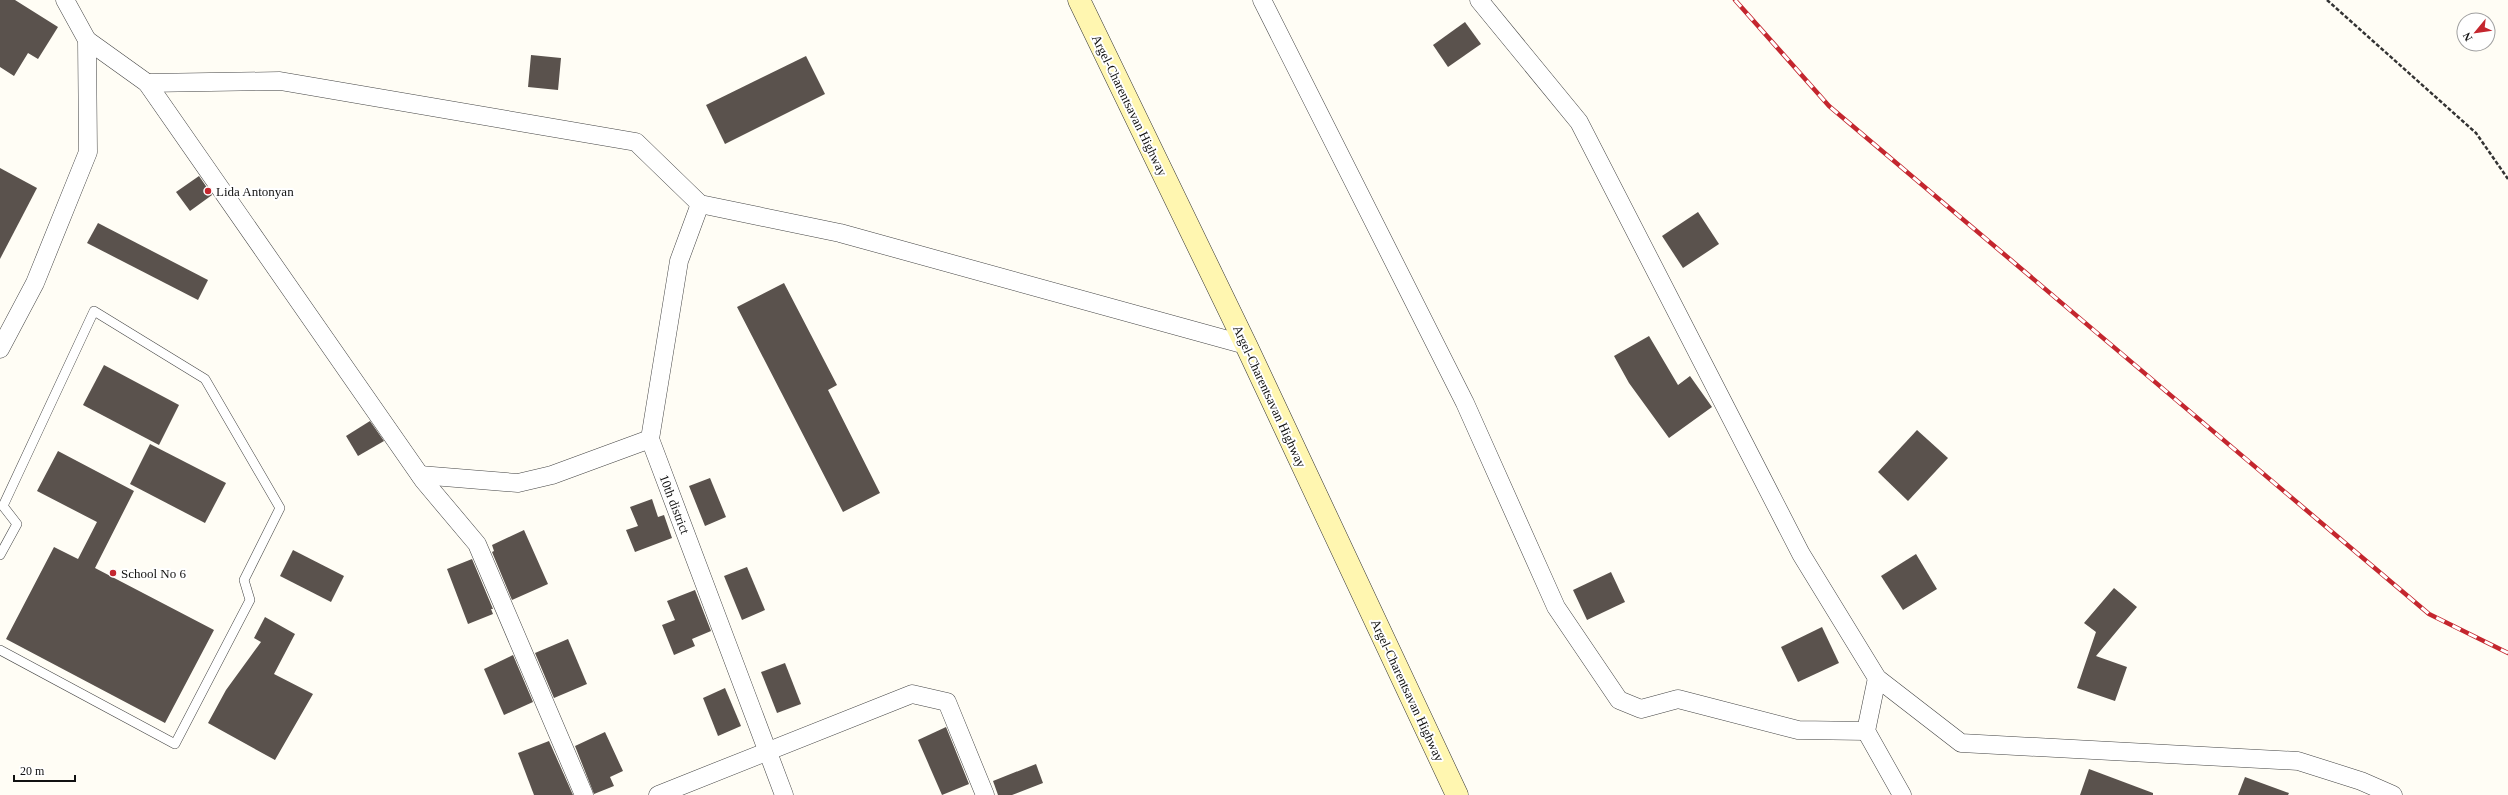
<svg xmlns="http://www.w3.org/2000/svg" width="2508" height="795" font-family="Georgia,serif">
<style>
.building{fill:#5a524d}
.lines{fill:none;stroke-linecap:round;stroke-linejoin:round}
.lane-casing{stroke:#444;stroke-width:10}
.street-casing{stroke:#444;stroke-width:19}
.secondary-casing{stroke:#333;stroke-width:23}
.path{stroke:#333;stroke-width:2.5;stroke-dasharray:4 2;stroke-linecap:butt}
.lane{stroke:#fff;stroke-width:9}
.street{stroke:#fff;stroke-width:18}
.secondary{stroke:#fff6b0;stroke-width:22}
.rail-casing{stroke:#c4262e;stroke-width:4.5}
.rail{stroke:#fff;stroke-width:3;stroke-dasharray:9;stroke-linecap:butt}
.poi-dot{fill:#c4262e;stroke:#fff;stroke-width:1.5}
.labels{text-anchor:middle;stroke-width:4;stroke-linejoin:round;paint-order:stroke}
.street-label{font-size:13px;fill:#111;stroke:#fff}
.poi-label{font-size:13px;fill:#111;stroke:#fff;text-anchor:start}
</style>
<rect width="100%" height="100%" fill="#fffdf5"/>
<!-- building -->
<g class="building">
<path d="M0 0H15L58 27 38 59 28 53 14 76 0 67Z"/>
<path d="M1465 22 1481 44 1448 67 1433 45Z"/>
<path d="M531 55 561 58 558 90 528 87Z"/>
<path d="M806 56 825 94 725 144 706 105Z"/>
<path d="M0 168 37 188 0 259Z"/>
<path d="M199 176 212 195 190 211 176 192Z"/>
<path d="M1698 212 1719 244 1683 268 1662 236Z"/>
<path d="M98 223 208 280 198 300 87 243Z"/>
<path d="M784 283 837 385 828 390 880 493 843 512 737 307Z"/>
<path d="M1649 336 1678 385 1690 376 1712 407 1669 438 1629 383 1614 356Z"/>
<path d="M104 365 179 405 159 445 83 405Z"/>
<path d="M370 421 384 441 358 456 346 436Z"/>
<path d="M1917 430 1948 458 1908 501 1878 472Z"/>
<path d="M150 444 226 483 205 523 130 484Z"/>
<path d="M58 451 134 491 95 568 214 630 165 723 6 639 54 547 78 559 97 522 37 491Z"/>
<path d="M710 478 726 517 705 526 689 486Z"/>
<path d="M652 499 658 517 664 515 672 538 635 552 626 530 638 526 630 507Z"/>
<path d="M524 530 548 584 512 600 492 552 494 551 492 545Z"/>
<path d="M293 550 344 576 331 602 280 576Z"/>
<path d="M1916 554 1937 589 1903 610 1881 576Z"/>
<path d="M472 559 493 609H491L493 614 468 624 447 569Z"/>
<path d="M747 567 765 610 742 620 724 576Z"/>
<path d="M1611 572 1625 602 1587 620 1573 590Z"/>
<path d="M2114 588 2137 607 2096 656 2127 667 2115 701 2077 688 2096 632 2084 623Z"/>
<path d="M695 590 711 631 692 639 695 646 674 655 662 625 675 620 667 601Z"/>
<path d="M265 617 295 634 274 674 313 694 275 760 208 723 226 690 261 642 254 638Z"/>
<path d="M1822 627 1839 663 1798 682 1781 647Z"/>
<path d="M568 639 587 684 554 698 535 653Z"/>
<path d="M513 655 533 702 504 715 484 669Z"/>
<path d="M785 663 801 704 777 713 761 672Z"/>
<path d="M725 688 741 726 718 736 703 698Z"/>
<path d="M946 727 969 784 942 795 918 740Z"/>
<path d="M605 732 623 771 610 777 614 786 594 794 575 746Z"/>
<path d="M549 741 573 795H534L518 753Z"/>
<path d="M1036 764 1043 783 1012 795H998L993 781Z"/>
<path d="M2089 769 2153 793V795H2080Z"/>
<path d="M2245 777 2289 793 2288 795H2238Z"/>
</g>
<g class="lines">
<!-- lane casing -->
<g class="lane-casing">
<path id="lane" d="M0 555 17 524 3 506 94 311 205 379 280 508 244 580 250 600 175 744 0 650"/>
</g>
<!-- street casing -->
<g class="street-casing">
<g id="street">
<path d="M1262 0 1465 403 1556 607 1619 700 1641 709 1678 699 1798 730 1866 731"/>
<path d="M1479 0 1579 122 1801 554 1877 678 1961 743 2298 761 2361 781 2393 795"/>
<path d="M87 40 147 83 424 481 477 544 584 795"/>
<path d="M147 83 280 81 636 142 700 204 840 233 1246 345"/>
<path d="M700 204 679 261 650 439 784 795"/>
<path d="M0 349 35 283 88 152 87 40 65 0"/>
<path d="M420 475 518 483 552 475 650 439"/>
<path d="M1877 678 1866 731 1902 795"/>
<path d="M658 795 912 694 947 702 985 795"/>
</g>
</g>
<!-- secondary casing -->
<g class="secondary-casing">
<path id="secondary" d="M1079 0 1246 345 1457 795"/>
</g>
<!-- path -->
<path class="path" d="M2327 0 2476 133 2508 179"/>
<!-- lane -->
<use href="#lane" class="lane"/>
<!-- street -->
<use href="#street" class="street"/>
<!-- secondary -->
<use href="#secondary" class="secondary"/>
<!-- rail casing -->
<g class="rail-casing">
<path id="rail" d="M1735 0 1829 106 2429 614 2508 653"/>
</g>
<!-- rail -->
<use href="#rail" class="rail"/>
</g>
<!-- markers -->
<g class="poi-dot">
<circle cx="208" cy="191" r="4"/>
<circle cx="113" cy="573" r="4"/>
</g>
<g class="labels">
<!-- street labels -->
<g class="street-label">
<text transform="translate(1130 105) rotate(64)" y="5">Argel-Charentsavan Highway</text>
<text transform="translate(1270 396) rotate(65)" y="5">Argel-Charentsavan Highway</text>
<text transform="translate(675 504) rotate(69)" y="5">10th district</text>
<text transform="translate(1408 690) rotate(65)" y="5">Argel-Charentsavan Highway</text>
</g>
<!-- poi labels -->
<g class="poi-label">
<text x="216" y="196">Lida Antonyan</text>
<text x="121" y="578">School No 6</text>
</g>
</g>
<!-- north arrow -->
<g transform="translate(2476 32) rotate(241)"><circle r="19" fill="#ffffff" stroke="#a0a0a0"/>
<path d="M0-3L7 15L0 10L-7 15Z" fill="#c4262e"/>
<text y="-6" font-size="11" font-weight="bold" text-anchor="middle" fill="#111111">N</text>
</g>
<!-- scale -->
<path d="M14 775v6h61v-6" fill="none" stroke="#111111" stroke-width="2"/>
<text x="20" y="775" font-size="12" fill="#111111" stroke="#ffffff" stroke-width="3" paint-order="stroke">20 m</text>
</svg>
